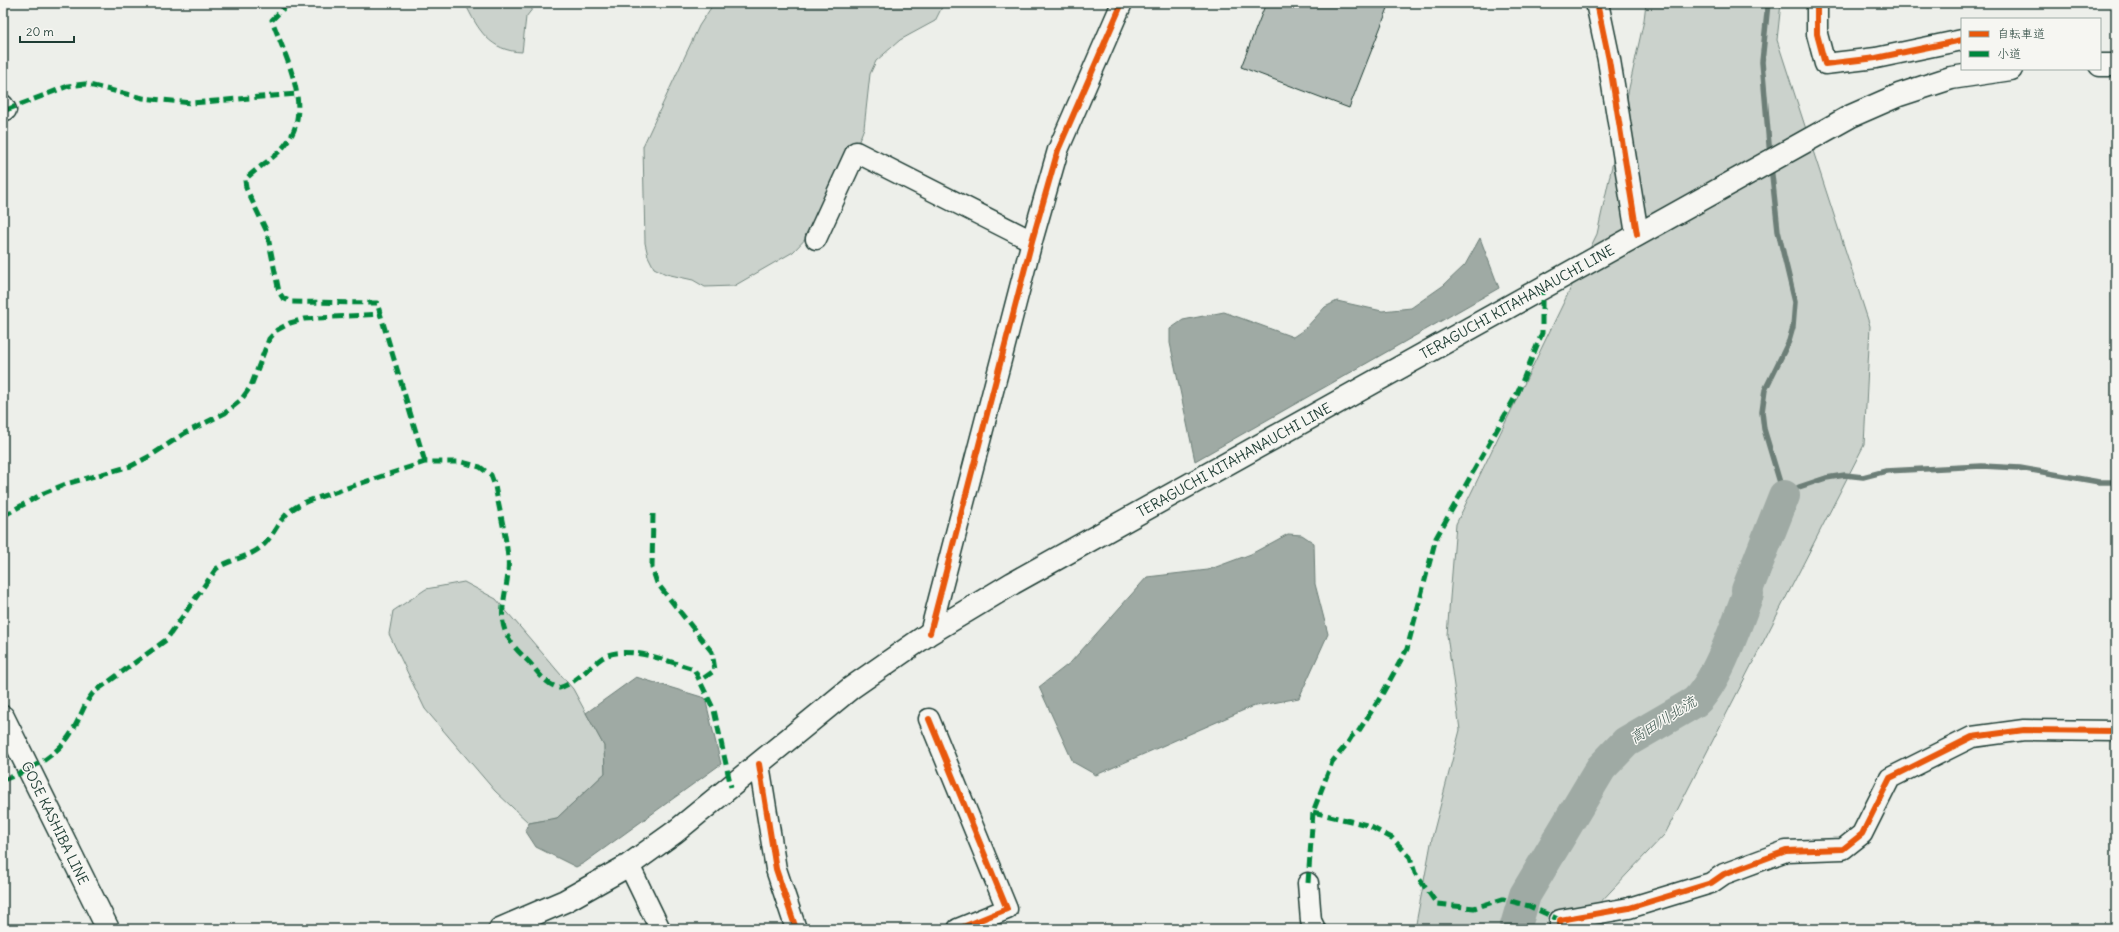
<svg xmlns="http://www.w3.org/2000/svg" width="2119" height="932" font-family="Delius,'Klee One',sans-serif">
<style>
.green{fill:#cbd2cc;stroke:#758880}
.water{fill:#9faaa4;stroke:#6c7e77}
.lines{fill:none;stroke-linecap:round;stroke-linejoin:round}
.stream{stroke:#6c7e77;stroke-width:5.5}
.river{stroke:#9faaa4;stroke-width:32}
.building{fill:#b4bdb8;stroke:#1f3d34}
.minor-casing{stroke:#1f3d34;stroke-width:23}
.tertiary-casing{stroke:#1f3d34;stroke-width:25}
.secondary-casing{stroke:#1f3d34;stroke-width:25}
.primary-casing{stroke:#1f3d34;stroke-width:25}
.minor{stroke:#f6f6f2;stroke-width:20}
.tertiary{stroke:#f6f6f2;stroke-width:22}
.secondary{stroke:#f6f6f2;stroke-width:22}
.primary{stroke:#f6f6f2;stroke-width:22}
.quiet{stroke:#00873e;stroke-width:5;stroke-dasharray:10 5;stroke-linecap:butt}
.cycleway-casing{stroke:#f6f6f2;stroke-width:8}
.cycleway{stroke:#e8590c;stroke-width:6}
.labels{text-anchor:middle;stroke-width:3;stroke-linejoin:round;paint-order:stroke}
.street-label{font-size:14px;fill:#1f3d34;stroke:#f6f6f2}
.water-label{font-size:15px;font-style:italic;fill:#3f5850;stroke:#f6f6f2}
</style>
<rect width="100%" height="100%" fill="#edefea"/>
<filter id="ink" filterUnits="userSpaceOnUse"><feTurbulence type="fractalNoise" baseFrequency=".025" numOctaves="2"/><feDisplacementMap in="SourceGraphic" scale="8" xChannelSelector="R" yChannelSelector="G"/><feConvolveMatrix kernelMatrix="1 2 1 2 8 2 1 2 1" color-interpolation-filters="sRGB"/></filter>
<g filter="url(#ink)">
<!-- green -->
<g class="green">
<path d="M465 3H537L526 17 522 52C490 51 478 30 465 3Z"/>
<path d="M714 3H944L935 21 900 40 876 61 870 74 864 128 832 211 793 252 734 286 705 287 693 280 666 274 654 268 648 256 645 243 643 146 699 26Z"/>
<path d="M1646 3H1781L1777 40 1870 326 1864 445 1665 834 1575 929H1415L1432 838 1460 730 1447 635 1456 524 1597 234 1644 20Z"/>
<path d="M464 582 496 599 573 689 604 746 605 773 557 818 529 823 495 791 425 709 389 634 393 611 426 589Z"/>
</g>
<!-- water -->
<g class="water">
<path d="M1480 238 1499 288 1195 461 1170 343V329L1183 320 1224 312 1293 337 1305 329 1325 307 1337 301 1382 311 1411 308 1444 285 1465 265Z"/>
<path d="M1288 534 1302 535 1314 543 1315 584 1328 634 1299 698 1251 707 1096 775 1073 762 1039 687 1071 662 1147 577 1208 570 1251 554Z"/>
<path d="M636 677 705 698 721 764 584 863 576 867 536 847 525 830 529 823 557 818 605 773 604 746 586 713Z"/>
</g>
<g class="lines">
<!-- stream -->
<g class="stream">
<path d="M1768 3 1762 62 1770 156"/>
<path d="M1771 166 1778 231 1795 302 1793 327 1789 341 1765 390 1762 412 1764 429 1784 496 1799 487 1826 478 1845 475 1863 477 1886 471 1982 466 2020 468 2099 482H2116"/>
</g>
<!-- river -->
<path class="river" d="M1515 929 1525 895 1601 768 1626 742 1695 702C1717 682 1737 623 1748 594L1747 590 1784 496"/>
</g>
<!-- building -->
<path class="building" d="M1266 3H1390L1349 108 1241 67Z"/>
<g class="lines">
<!-- minor casing -->
<g class="minor-casing">
<g id="minor">
<path d="M1817 3V34L1825 64 1876 58 1962 40"/>
<path d="M3 105 6 110"/>
<path d="M816 239 856 152 1032 241"/>
<path d="M930 633 1032 241 1058 150 1122 3"/>
<path d="M929 719 1007 909 958 929"/>
<path d="M759 764 776 869 796 929"/>
<path d="M629 865 660 929"/>
<path d="M1308 883 1311 921 1315 929"/>
<path d="M1560 929V920L1629 908 1711 883 1724 874 1786 851 1843 849 1862 834 1890 778 1972 737 2024 730 2116 731"/>
</g>
</g>
<!-- tertiary casing -->
<g class="tertiary-casing">
<path id="tertiary" d="M1597 3 1609 60 1637 234"/>
</g>
<!-- secondary casing -->
<g class="secondary-casing">
<g id="secondary">
<path d="M2100 65H2116"/>
<path d="M500 929 565 901 629 865 675 832 851 688 930 633 1013 583 1851 116 1899 95 1951 78 2011 69"/>
</g>
</g>
<!-- primary casing -->
<g class="primary-casing">
<path id="primary" d="M3 717 108 929"/>
</g>
<!-- minor -->
<use href="#minor" class="minor"/>
<!-- tertiary -->
<use href="#tertiary" class="tertiary"/>
<!-- secondary -->
<use href="#secondary" class="secondary"/>
<!-- primary -->
<use href="#primary" class="primary"/>
<!-- quiet -->
<g class="quiet">
<path d="M289 3 272 20C285 57 315 110 285 145 274 159 257 167 245 180L246 188 267 232 279 292 283 298 291 302 377 303 425 462"/>
<path d="M6 110 68 86 85 84 143 98 192 103 296 94"/>
<path d="M653 514 652 568 657 583 712 652 715 670 700 681"/>
<path d="M3 516 44 493 66 484 131 466 150 456 185 433 225 413 241 400 251 386 269 339 277 330 290 323 304 319 380 314"/>
<path d="M3 780C31 770 60 755 74 728 81 716 84 704 93 693L166 640 216 569C230 559 247 558 260 548 271 540 276 525 285 516 291 509 299 505 308 501L425 462H462L480 467 491 475 495 486C499 509 506 534 508 558 511 584 495 614 507 635 512 646 522 655 530 663 539 674 546 684 559 688 576 683 588 668 602 658 625 643 669 662 694 669L714 710 731 787"/>
<path d="M1313 812 1367 825 1392 838 1410 857 1415 873 1437 904 1474 908 1503 899 1529 906 1560 920"/>
<path d="M1308 883 1313 812 1332 762 1347 744 1352 736 1358 732 1380 698 1407 649 1436 538 1518 392 1542 333V288"/>
</g>
<!-- cycleway casing -->
<g class="cycleway-casing">
<g id="cycleway">
<path d="M1597 3 1609 60 1637 234"/>
<path d="M1817 3V34L1825 64 1876 58 1962 40"/>
<path d="M930 633 1032 241 1058 150 1122 3"/>
<path d="M929 719 1007 909 958 929"/>
<path d="M759 764 776 869 796 929"/>
<path d="M1560 929V920L1629 908 1711 883 1724 874 1786 851 1843 849 1862 834 1890 778 1972 737 2024 730 2116 731"/>
</g>
</g>
<!-- cycleway -->
<use href="#cycleway" class="cycleway"/>
</g>
</g>
<g class="labels">
<!-- street labels -->
<g class="street-label">
<text transform="translate(1517 302) rotate(-29)" y="5">TERAGUCHI KITAHANAUCHI LINE</text>
<text transform="translate(1234 460) rotate(-29)" y="5">TERAGUCHI KITAHANAUCHI LINE</text>
<text transform="translate(55 823) rotate(64)" y="5">GOSE KASHIBA LINE</text>
</g>
<!-- water labels -->
<g class="water-label">
<text transform="translate(1663 720) rotate(-32)" y="5">高田川北流</text>
</g>
</g>
<!-- margin -->
<rect width="2119" height="932" fill="none" stroke="#f6f6f2" stroke-width="16"/>
<rect x="8" y="8" width="2103" height="916" fill="none" stroke="#1f3d34" stroke-width="1.5" filter="url(#ink)"/>
<!-- legend -->
<rect x="1961" y="18" width="140" height="52" fill="#f6f6f2" stroke="#a0aca6"/>
<rect x="1969" y="31" width="20" height="6" fill="#e8590c" stroke="#a0aca6"/>
<text x="1997" y="38" font-size="12" fill="#1f3d34">自転車道</text>
<rect x="1969" y="51" width="20" height="6" fill="#00873e" stroke="#a0aca6"/>
<text x="1997" y="58" font-size="12" fill="#1f3d34">小道</text>
<!-- scale -->
<path d="M20 36v6h54v-6" fill="none" stroke="#1f3d34" stroke-width="2"/>
<text x="26" y="36" font-size="12" fill="#1f3d34" stroke="#f6f6f2" stroke-width="3" paint-order="stroke">20 m</text>
</svg>
